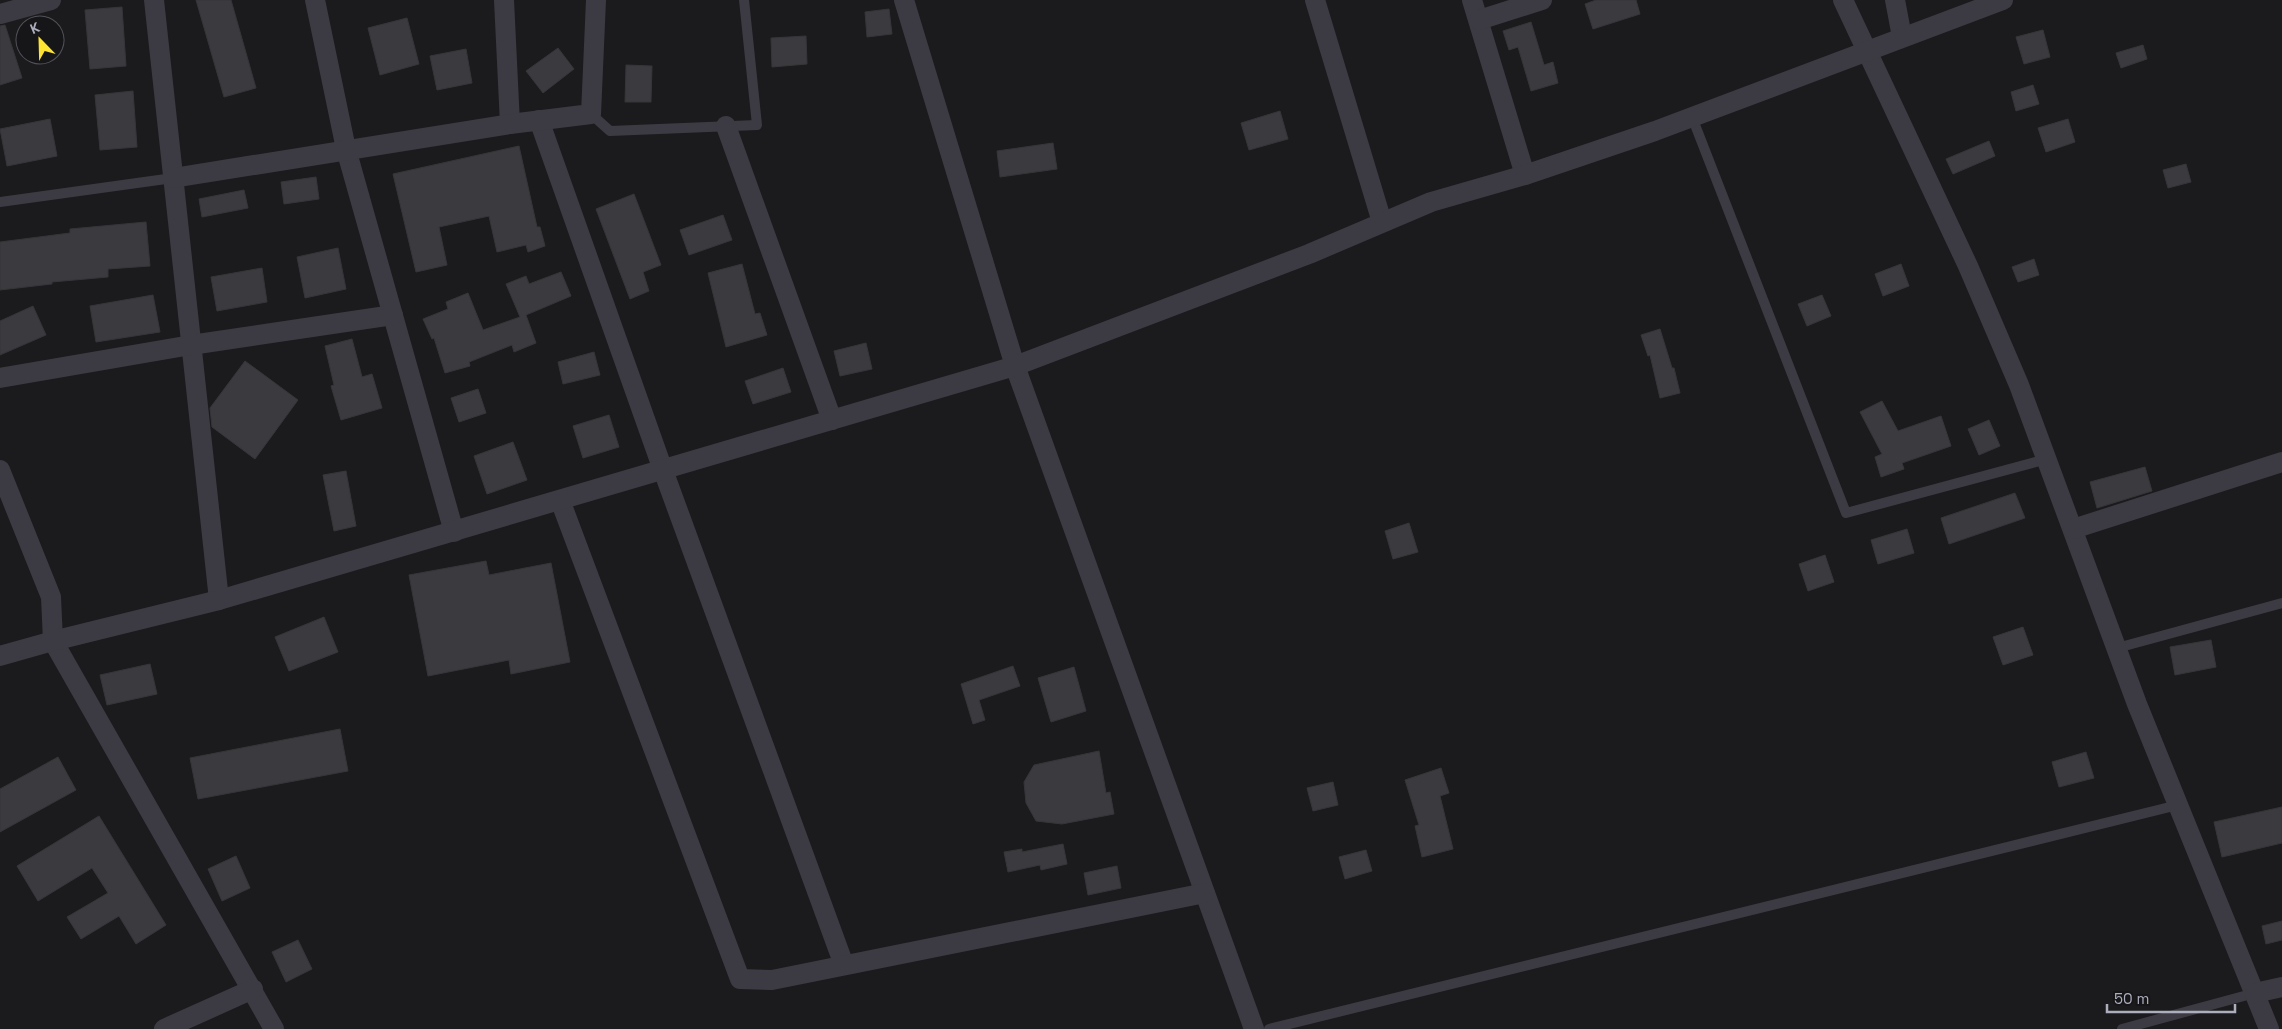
<svg xmlns="http://www.w3.org/2000/svg" width="2282" height="1029" font-family="'Space Grotesk',sans-serif">
<style>
.building{fill:#3b3b3f;stroke:#363539}
.lines{fill:none;stroke-linecap:round;stroke-linejoin:round}
.service{stroke:#3c3b43;stroke-width:10}
.minor{stroke:#3c3b43;stroke-width:20}
</style>
<rect width="100%" height="100%" fill="#1b1b1d"/>
<!-- building -->
<g class="building">
<path d="M196 0H231L256 88 224 97Z"/>
<path d="M1596 0H1636L1640 14 1593 29 1585 4Z"/>
<path d="M122 7 126 66 90 69 85 10Z"/>
<path d="M889 9 892 34 867 37 865 12Z"/>
<path d="M407 18 419 64 380 75 368 28Z"/>
<path d="M1531 22 1544 65 1553 62 1558 83 1531 91 1518 47 1509 50 1503 31Z"/>
<path d="M5 25 22 78 0 85V26Z"/>
<path d="M2043 30 2050 57 2024 64 2016 37Z"/>
<path d="M806 36 807 64 772 67 771 38Z"/>
<path d="M2143 45 2147 59 2121 68 2116 53Z"/>
<path d="M558 48 574 69 543 93 526 71Z"/>
<path d="M466 49 472 83 437 90 430 56Z"/>
<path d="M626 65 652 66 651 102H625Z"/>
<path d="M2033 85 2039 104 2016 111 2011 92Z"/>
<path d="M133 91 137 147 100 150 95 95Z"/>
<path d="M1280 111 1288 139 1249 150 1241 123Z"/>
<path d="M50 119 57 156 7 166 0 129Z"/>
<path d="M2068 119 2075 142 2046 152 2038 128Z"/>
<path d="M1989 141 1995 156 1953 174 1946 159Z"/>
<path d="M1053 143 1057 169 1000 177 997 151Z"/>
<path d="M519 146 537 227H540L545 246 528 252 526 245 497 252 489 216 439 227 447 265 416 272 393 174Z"/>
<path d="M2186 164 2191 182 2168 188 2163 170Z"/>
<path d="M316 177 319 199 284 204 281 182Z"/>
<path d="M244 190 248 208 202 217 199 199Z"/>
<path d="M634 194 661 265 643 272 649 291 630 299 596 209Z"/>
<path d="M723 215 732 240 689 255 680 230Z"/>
<path d="M146 222 150 266 108 269V277L52 282V284L0 290V242L70 233V229Z"/>
<path d="M338 248 346 289 305 298 297 257Z"/>
<path d="M2034 259 2039 275 2018 282 2012 267Z"/>
<path d="M742 264 755 314 760 313 767 335 726 347 708 273Z"/>
<path d="M1901 264 1909 286 1883 296 1875 274Z"/>
<path d="M262 268 267 302 217 311 211 277Z"/>
<path d="M561 272 571 296 526 315 536 343 514 352 512 345 469 362 470 366 445 373 434 338 432 339 423 319 448 309 446 302 468 293 483 330 520 317 506 284 526 276 529 284Z"/>
<path d="M153 295 160 332 96 342 90 306Z"/>
<path d="M1822 295 1831 316 1807 326 1798 304Z"/>
<path d="M33 306 46 335 0 355V321Z"/>
<path d="M1660 329 1672 368H1674L1680 393 1660 398 1650 355 1648 356 1641 335Z"/>
<path d="M352 339 362 377 372 374 382 408 341 420 331 386 334 385 325 346Z"/>
<path d="M866 343 872 369 840 376 834 351Z"/>
<path d="M594 352 600 375 563 384 558 362Z"/>
<path d="M245 361 298 400 255 459 212 427 210 408Z"/>
<path d="M783 368 791 392 753 404 745 381Z"/>
<path d="M478 389 486 413 459 422 451 398Z"/>
<path d="M1882 401 1898 431 1941 416 1951 446 1902 463 1904 469 1881 477 1875 457 1882 454 1860 412Z"/>
<path d="M609 415 619 447 583 458 573 426Z"/>
<path d="M1989 420 2000 446 1979 455 1968 429Z"/>
<path d="M513 442 527 480 487 494 474 456Z"/>
<path d="M2145 467 2152 491 2097 508 2090 482Z"/>
<path d="M346 471 356 526 334 531 323 475Z"/>
<path d="M2015 493 2025 518 1949 544 1941 518Z"/>
<path d="M1409 523 1418 552 1393 559 1385 531Z"/>
<path d="M1907 529 1914 553 1878 564 1871 540Z"/>
<path d="M1825 555 1834 582 1808 591 1799 564Z"/>
<path d="M486 561 489 575 551 563 570 662 511 674 509 660 428 676 409 575Z"/>
<path d="M324 617 338 652 289 671 275 637Z"/>
<path d="M2023 627 2033 655 2003 665 1993 637Z"/>
<path d="M2211 640 2216 667 2175 675 2170 647Z"/>
<path d="M150 664 157 694 107 705 100 675Z"/>
<path d="M1013 666 1020 686 979 700 985 720 973 724 961 684Z"/>
<path d="M1074 667 1086 711 1051 722 1038 678Z"/>
<path d="M340 729 348 771 198 799 190 758Z"/>
<path d="M1099 751 1106 793 1110 792 1114 814 1062 824 1036 821 1026 803 1024 782 1034 765Z"/>
<path d="M2086 752 2094 778 2059 787 2052 762Z"/>
<path d="M58 757 76 790 0 832V789Z"/>
<path d="M1441 768 1449 793 1440 796 1453 849 1422 857 1415 826 1419 825 1405 780Z"/>
<path d="M1333 782 1338 805 1313 811 1307 788Z"/>
<path d="M2282 807V843L2222 857 2214 822Z"/>
<path d="M99 816 166 925 136 944 119 916 81 939 67 917 108 893 92 868 38 901 17 866Z"/>
<path d="M1063 844 1067 864 1041 870 1040 865 1008 872 1004 852 1022 849V852Z"/>
<path d="M1366 850 1372 871 1345 879 1339 857Z"/>
<path d="M236 856 250 888 222 901 208 869Z"/>
<path d="M1117 866 1121 888 1088 895 1084 873Z"/>
<path d="M2282 921V940L2266 944 2262 926Z"/>
<path d="M298 940 312 969 286 982 272 952Z"/>
</g>
<g class="lines">
<!-- service -->
<g class="service">
<path d="M591 114 610 131 757 125 744 0"/>
<path d="M1692 117 1846 513 2047 459"/>
<path d="M0 202 173 178"/>
<path d="M2117 648 2282 603"/>
<path d="M1269 1029 2178 805"/>
<path d="M2122 1029 2255 993"/>
</g>
<!-- minor -->
<g class="minor">
<path d="M154 0 219 600"/>
<path d="M315 0 346 149 454 532"/>
<path d="M504 0 510 124"/>
<path d="M904 0 1015 366 1254 1029"/>
<path d="M1315 0 1382 222"/>
<path d="M1472 0 1525 175"/>
<path d="M1843 0 1968 266 2019 385 2137 704 2269 1029"/>
<path d="M1895 0 1902 37"/>
<path d="M0 14 51 0"/>
<path d="M1479 20 1542 0"/>
<path d="M539 120 663 470 844 965"/>
<path d="M726 126 832 420"/>
<path d="M173 178 510 124 591 114 596 0"/>
<path d="M0 378 191 345 393 315"/>
<path d="M0 470 51 597 53 641 274 1029"/>
<path d="M560 500 740 979 772 980 1205 893"/>
<path d="M2073 529 2282 462"/>
<path d="M0 656 53 641 219 600 1015 366 1309 254 1431 202 1525 175 1655 131 2003 0"/>
<path d="M2255 993 2282 987"/>
<path d="M164 1029 253 989"/>
</g>
</g>
<!-- north arrow -->
<g transform="translate(40 40) rotate(337)"><circle r="24" fill="#161618" stroke="#52535a"/>
<path d="M0-4L9 19L0 12L-9 19Z" fill="#fee332"/>
<text y="-8" font-size="14" font-weight="bold" text-anchor="middle" fill="#adaebd">K</text>
</g>
<!-- scale -->
<path d="M2107 1004v8h128v-8" fill="none" stroke="#adaebd" stroke-width="2.5"/>
<text x="2114" y="1004" font-size="15" fill="#adaebd" stroke="#161618" stroke-width="4" paint-order="stroke">50 m</text>
</svg>
